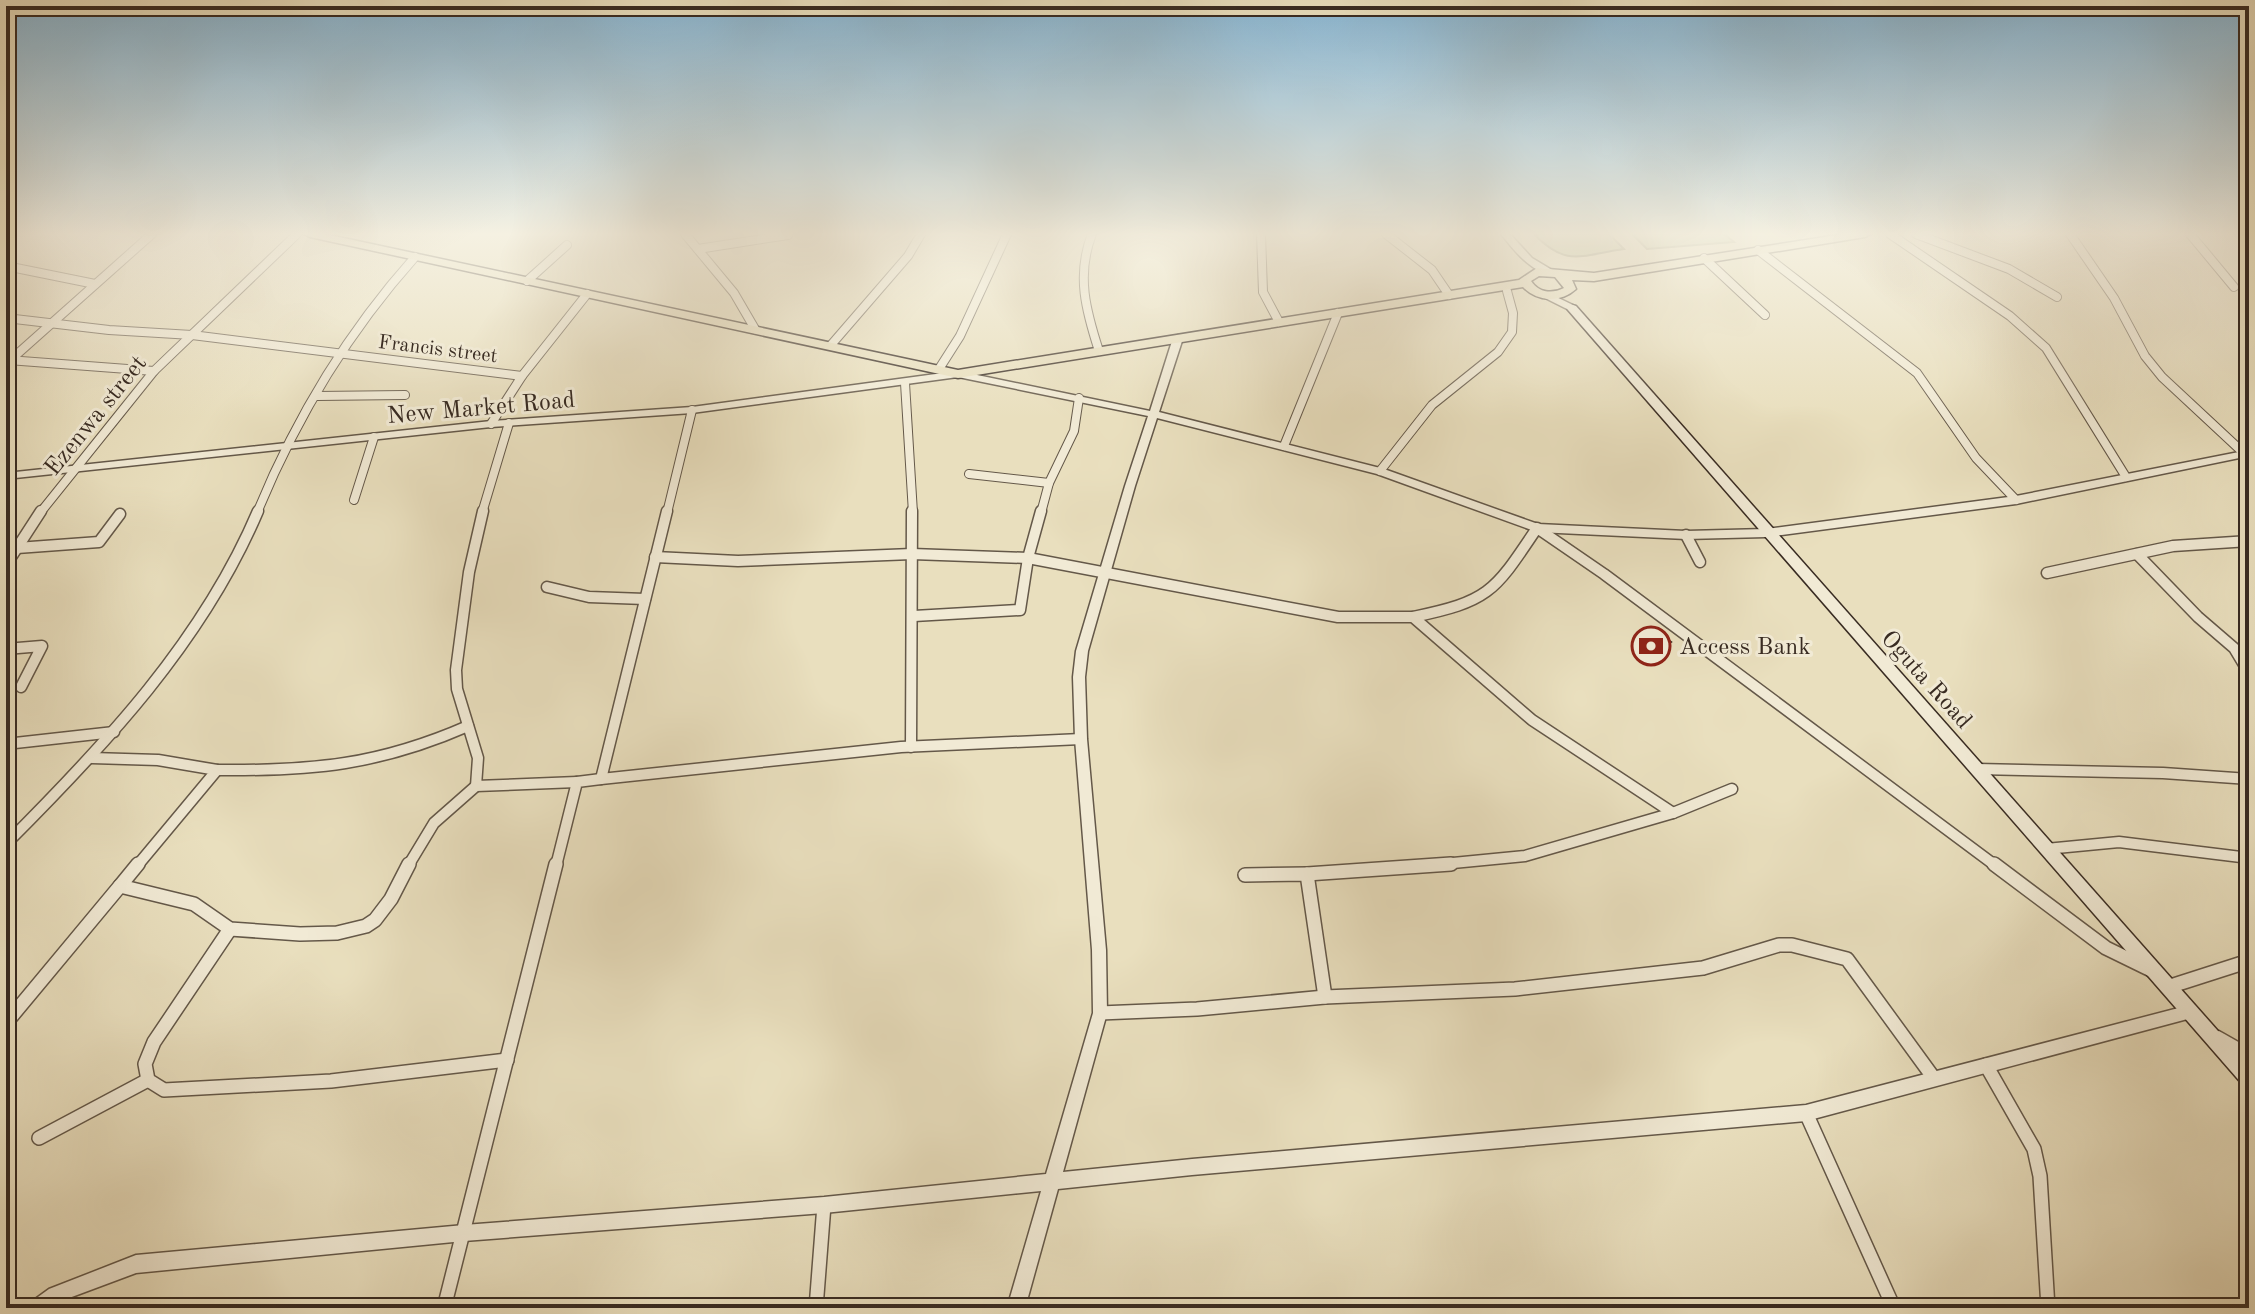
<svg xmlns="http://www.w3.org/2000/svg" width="2255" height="1314" font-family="'Old Standard TT',serif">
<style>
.green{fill:#b6c291;stroke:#77765a;stroke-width:2}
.building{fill:#d6a790;stroke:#382b22;stroke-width:2}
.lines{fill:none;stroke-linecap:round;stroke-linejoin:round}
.minor-far2-casing{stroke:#645849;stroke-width:10}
.minor-far1-casing{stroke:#645849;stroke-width:13}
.minor-casing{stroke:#645849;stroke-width:16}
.tertiary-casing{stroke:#645849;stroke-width:3}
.secondary-casing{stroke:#382b22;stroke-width:3}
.primary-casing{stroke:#382b22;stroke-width:3}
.minor-far2{stroke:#f1ead5;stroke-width:8}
.minor-far1{stroke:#f1ead5;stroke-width:10}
.minor{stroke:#f1ead5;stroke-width:13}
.tertiary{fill:#f1ead5;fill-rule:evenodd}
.secondary{fill:#f1ead5;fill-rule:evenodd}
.primary{fill:#e9dfbe;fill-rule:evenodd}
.labels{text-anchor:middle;stroke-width:6;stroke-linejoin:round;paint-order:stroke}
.far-street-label{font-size:20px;fill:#382b22;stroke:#f1ead5}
.street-label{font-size:24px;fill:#382b22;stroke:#f1ead5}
.poi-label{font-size:24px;fill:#382b22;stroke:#f1ead5;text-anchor:start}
</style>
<rect width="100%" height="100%" fill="#e9dfbe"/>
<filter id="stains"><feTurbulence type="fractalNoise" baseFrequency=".0025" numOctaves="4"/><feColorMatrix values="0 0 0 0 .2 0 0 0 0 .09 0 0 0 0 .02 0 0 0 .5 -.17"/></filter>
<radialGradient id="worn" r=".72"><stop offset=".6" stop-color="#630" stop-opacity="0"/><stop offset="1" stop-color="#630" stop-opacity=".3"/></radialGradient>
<!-- green -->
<g class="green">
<path d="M1534 234H1609L1624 249C1581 255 1567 268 1534 234Z"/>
<path d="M1632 234H1724L1734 242 1647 249Z"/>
</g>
<!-- building -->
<path class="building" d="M1653 629 1671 642 1647 658 1633 648 1640 643 1636 640Z"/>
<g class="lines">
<!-- minor-far2 casing -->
<g class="minor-far2-casing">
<g id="minor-far2">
<path d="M685 234 734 293 755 329"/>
<path d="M1092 234C1076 275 1086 311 1099 351"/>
<path d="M1261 234 1263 292 1279 322"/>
<path d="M1386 234 1432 270 1449 295"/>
<path d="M1890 234 2010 316 2046 348 2126 477"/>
<path d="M1916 234 2009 269 2057 297"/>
<path d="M2070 234 2114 298 2145 356 2162 377 2249 458"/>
<path d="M2190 234 2234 287"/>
<path d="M6 237 11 234"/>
<path d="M698 249 788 235"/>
<path d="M1758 250 1917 373 1976 458 2016 500"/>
<path d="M1704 258 1765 315"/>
<path d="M6 266 95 284"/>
<path d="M527 281 567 245"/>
<path d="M6 318 109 330 192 335 522 376 491 424"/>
<path d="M831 345 908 256 921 234"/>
<path d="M8 360 154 371"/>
<path d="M6 364 152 234"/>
<path d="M939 369 960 336 1007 234"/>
<path d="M522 376 587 294"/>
<path d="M905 383 913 513"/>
<path d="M317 396 405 395"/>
<path d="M1284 446 1338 313"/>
<path d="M1380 471 1432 405 1498 352 1512 332 1513 313 1507 291"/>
<path d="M969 474 1049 483"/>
<path d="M354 500 374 437"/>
<path d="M40 513 154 371 297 234"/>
<path d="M257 513C295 420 348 332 415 257"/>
<path d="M482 513 509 423"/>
<path d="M667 513 692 410"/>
<path d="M1041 513 1049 483 1074 431 1079 398"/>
</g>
</g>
<!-- minor-far1 casing -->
<g class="minor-far1-casing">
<g id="minor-far1">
<path d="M483 511 469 572 456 670 457 689 478 758 476 786 577 782"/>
<path d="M667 511 601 779 901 747 1081 739"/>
<path d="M1686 535 1700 562"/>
<path d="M17 548 99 542 120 514"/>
<path d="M2137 554 2198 617 2234 648 2249 673"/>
<path d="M655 557 738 561 912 554 1028 558 1338 617H1413L1532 720 1673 813"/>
<path d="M6 565 41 511"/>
<path d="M2047 573 2173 546 2249 541"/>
<path d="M547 587 589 597 645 599"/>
<path d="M914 616 1020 610 1028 558 1041 511"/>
<path d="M1413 617C1490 601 1494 592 1537 528L1604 574 1996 866"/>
<path d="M6 649 42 646 21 687"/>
<path d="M6 744 114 732"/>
<path d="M911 747 912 511"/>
<path d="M92 758 158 760 217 770 137 866"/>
<path d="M1977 769 2163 773 2249 779"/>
<path d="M217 770C313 771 379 765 468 726"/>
<path d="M6 844C104 746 203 641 258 511"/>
<path d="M2046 849 2119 842 2249 858"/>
<path d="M408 866 434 823 476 786"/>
<path d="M556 866 577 782 601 779"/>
<path d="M1422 866 1525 856 1673 813 1732 789"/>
</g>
</g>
<!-- minor casing -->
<g class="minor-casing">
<g id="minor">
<path d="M138 864 120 886 194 904 230 929 300 934 337 933 366 926 375 920 391 899 409 864"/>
<path d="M1994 864 2106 948 2151 970"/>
<path d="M1307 874 1451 864"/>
<path d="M1245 875 1307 874 1325 997"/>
<path d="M230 929 154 1042 145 1064 148 1080 164 1090 331 1081 507 1060"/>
<path d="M1100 1013 1197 1009 1325 997 1515 989 1703 968 1779 945H1792L1847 959 1933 1077"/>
<path d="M6 1023 120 886"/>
<path d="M1986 1065 2034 1149 2040 1176 2048 1308"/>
<path d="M1806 1113 1893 1306"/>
<path d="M39 1138 148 1080"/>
<path d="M444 1308 556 864"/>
<path d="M816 1308 824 1205"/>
</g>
</g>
<!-- tertiary casing -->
<g class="tertiary-casing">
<g id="tertiary">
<path d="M1501 234H1510L1532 258 1552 270V274C1531 273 1513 249 1501 234Z"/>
<path d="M1548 293 1575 306 1577 308 1572 311 1569 310 1545 298V294Z"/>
<path d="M1178 335 1183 338 1159 412 1384 469 1538 524 1686 531 1766 529 2016 496 2249 450V456L2016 504 1766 537 1686 539 1537 532 1377 474 1157 418 1135 486 1088 651 1085 677 1087 739 1106 950 1107 1013 1063 1172 1192 1159 1806 1105 2190 1005 2195 1007 2197 1012 2195 1017 1806 1121 1192 1175 1058 1189 1025 1308H1007L1041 1191 824 1213 464 1241 136 1273 61 1301 52 1308H28L31 1302 49 1289 136 1255 464 1225 824 1197 1046 1174 1093 1013 1092 950 1075 739 1073 677 1076 651 1125 486 1148 416 958 377 692 413 491 427 6 479V473L491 421 692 407 958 371 1150 411 1173 338Z"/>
<path d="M2249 954V968L2168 994 2163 992 2161 987 2163 982 2168 980Z"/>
<path d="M2219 1031 2249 1048V1064L2214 1043 2211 1038 2214 1033Z"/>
</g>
</g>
<!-- secondary casing -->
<g class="secondary-casing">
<path id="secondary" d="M1572 305 1576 306 2249 1066V1088L2243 1085 1568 310 1567 308Z"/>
</g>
<!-- primary casing -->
<g class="primary-casing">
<path id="primary" d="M304 234H325L958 370 1519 280 1537 268 1594 273 1844 234H1871L1865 237 1594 281 1572 280 1576 289C1561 303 1537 302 1523 287L958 378 310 237ZM1539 276 1555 277 1564 288C1552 294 1539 293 1531 281Z"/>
</g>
<!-- minor-far2 -->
<use href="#minor-far2" class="minor-far2"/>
<!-- minor-far1 -->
<use href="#minor-far1" class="minor-far1"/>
<!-- minor -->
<use href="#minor" class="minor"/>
<!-- tertiary -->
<use href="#tertiary" class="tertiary"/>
<!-- secondary -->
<use href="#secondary" class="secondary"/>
<!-- primary -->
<use href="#primary" class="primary"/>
</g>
<!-- sky -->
<linearGradient id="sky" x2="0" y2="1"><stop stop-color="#88b7d5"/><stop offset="0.56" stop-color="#f5f1e2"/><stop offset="1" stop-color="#f5f1e2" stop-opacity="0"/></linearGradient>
<rect width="2255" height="418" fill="url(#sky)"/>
<!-- icons -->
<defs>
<g id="bank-ring" transform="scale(2)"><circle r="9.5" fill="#f1ead5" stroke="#8f2418" stroke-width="1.5"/><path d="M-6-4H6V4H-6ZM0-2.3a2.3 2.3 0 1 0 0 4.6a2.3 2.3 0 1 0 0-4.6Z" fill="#8f2418"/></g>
</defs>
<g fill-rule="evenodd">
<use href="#bank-ring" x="1651" y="646"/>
</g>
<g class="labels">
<!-- far-street labels -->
<g class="far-street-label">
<text transform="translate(438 348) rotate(7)" y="7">Francis street</text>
</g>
<!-- street labels -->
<g class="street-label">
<text transform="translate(481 407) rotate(-5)" y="8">New Market Road</text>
<text transform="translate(95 415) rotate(-51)" y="8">Ezenwa street</text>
<text transform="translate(1927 679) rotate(48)" y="8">Oguta Road</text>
</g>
<!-- poi labels -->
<g class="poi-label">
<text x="1679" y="654">Access Bank</text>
</g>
</g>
<!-- margin -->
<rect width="2255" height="1314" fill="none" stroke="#e9dfbe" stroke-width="32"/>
<rect x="8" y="8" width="2239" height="1298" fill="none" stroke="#382b22" stroke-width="4"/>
<rect x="16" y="16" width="2223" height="1282" fill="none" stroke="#382b22" stroke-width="2"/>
<rect width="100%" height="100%" filter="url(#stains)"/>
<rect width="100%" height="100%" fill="url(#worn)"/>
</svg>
